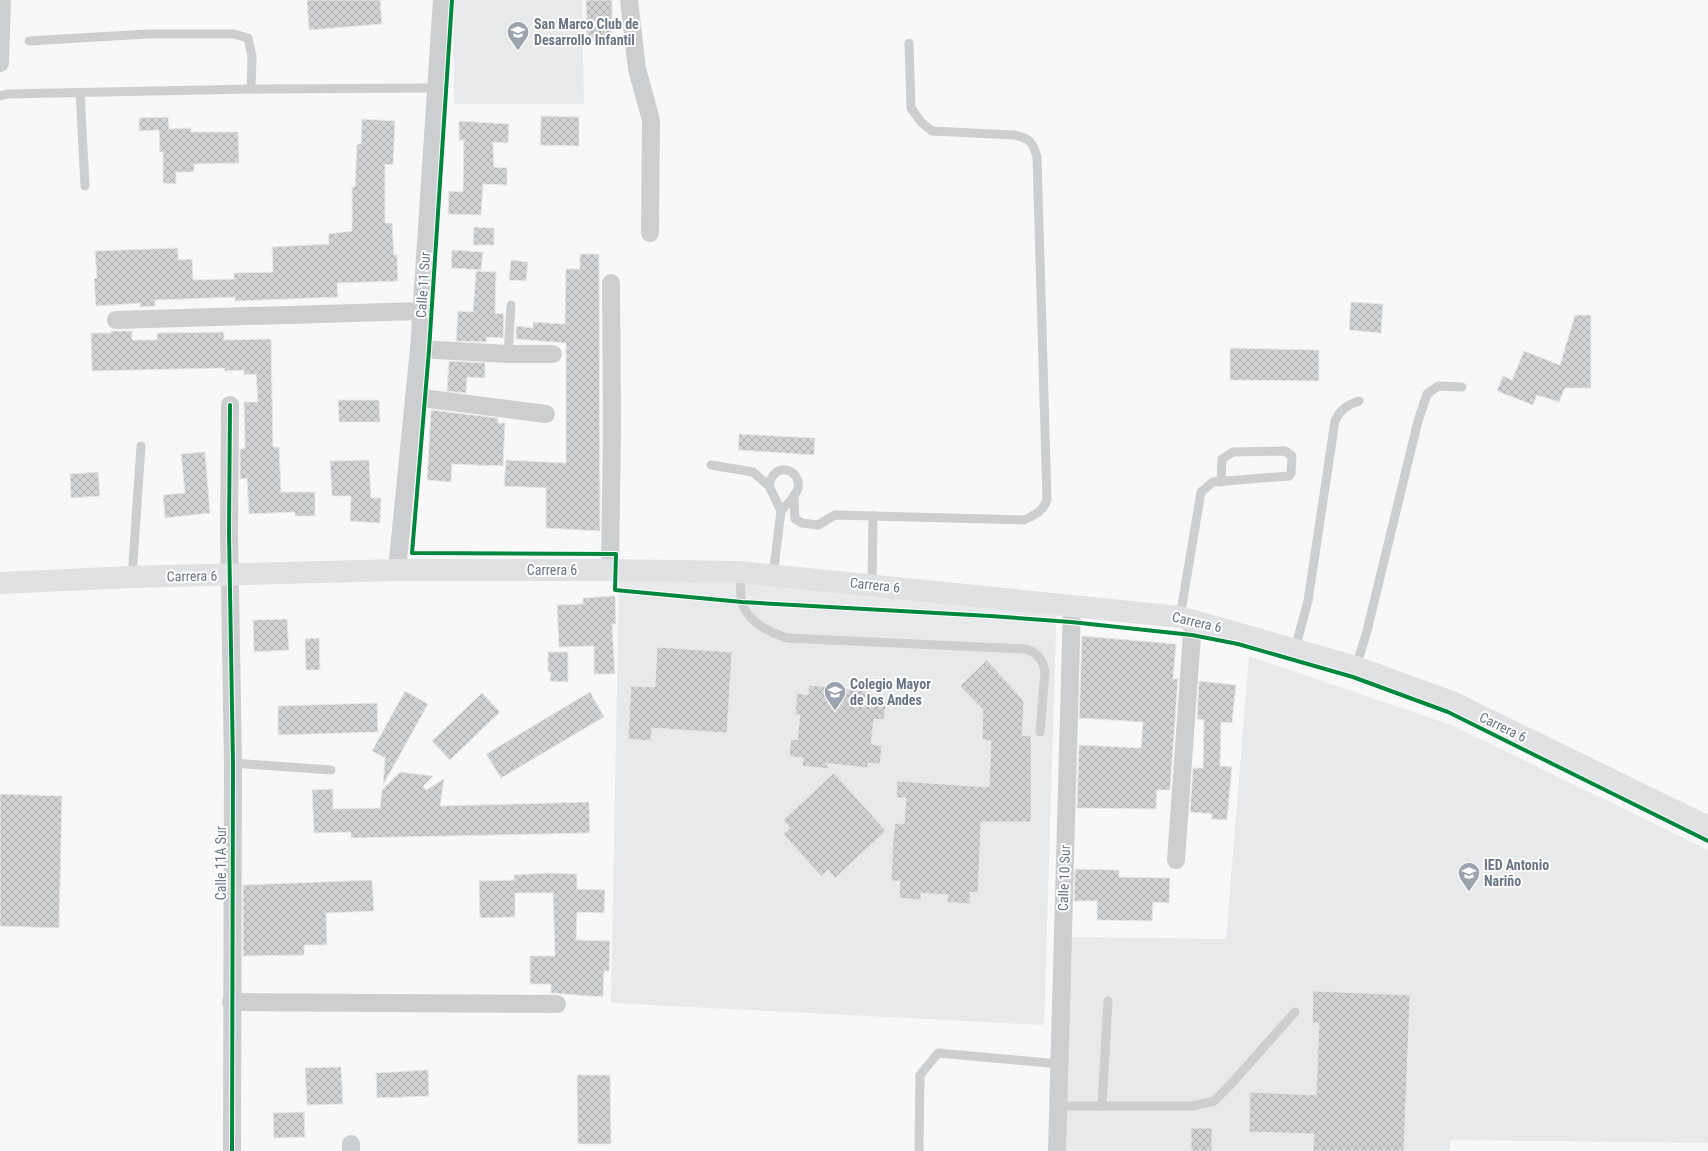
<svg xmlns="http://www.w3.org/2000/svg" width="1708" height="1151" font-family="'Roboto Condensed',sans-serif">
<style>
.built{fill:#e8e9ea}
.building{fill:url(#building-cross-hatch);stroke:#e8e8e8}
.lines{fill:none;stroke-linecap:round;stroke-linejoin:round}
.service{stroke:#cdcecf;stroke-width:9}
.minor{stroke:#cdcecf;stroke-width:18}
.secondary{stroke:#e0e1e2;stroke-width:22}
.cycleway-casing{stroke:#fff;stroke-width:6}
.cycleway{stroke:#00873e;stroke-width:4}
.labels{text-anchor:middle;stroke-width:4;stroke-linejoin:round;paint-order:stroke}
.poi-label{font-size:14px;font-weight:bold;fill:#697586;stroke:#fff;text-anchor:start}
.street-label{font-size:14px;fill:#697586;stroke:#fff}
</style>
<defs>
<pattern id="building-cross-hatch" width="8" height="8" patternUnits="userSpaceOnUse"><rect width="8" height="8" fill="#d0d2d3"/><path d="M0 0l8 8M0 8l8-8" fill="none" stroke="#adafb1"/></pattern>
</defs>
<rect width="100%" height="100%" fill="#f8f8f8"/>
<!-- built -->
<g class="built">
<path d="M453 0H582L584 104H454Z"/>
<path d="M657 577 1057 599 1044 1025 611 1003 619 578Z"/>
<path d="M1249 656 1454 726 1708 850V1143L1450 1140V1151H1061L1069 937 1226 939Z"/>
</g>
<!-- building -->
<g class="building">
<path d="M307 0H380L382 24 309 30Z"/>
<path d="M586 0H612V39H587Z"/>
<path d="M541 116 579 117V146L540 145Z"/>
<path d="M168 117 169 129 191 128V132H238L239 163 194 164V172H176V184L163 183V152H160L159 130 139 131V118Z"/>
<path d="M362 119 395 121 393 165 385 164V223H392L394 255H397L398 281 337 283 338 297 235 301V297L184 299 155 300V306L140 307V303L96 306 94 279 97 278 95 251 178 248V260L192 259 193 280 234 279V273L273 272 272 247 329 244 328 234 352 231V187H355L357 144H361Z"/>
<path d="M459 121 509 124 508 143 493 142 494 167 507 168V185L483 184 481 215 448 214 449 191 463 192 464 140H459Z"/>
<path d="M474 227 494 228V245H473Z"/>
<path d="M452 250 483 252 481 270 451 268Z"/>
<path d="M580 254H599L600 531 546 528V488L504 486 506 460 566 463V343L516 339V326L533 328V322L565 324 566 269H580Z"/>
<path d="M511 260 528 262 526 281 509 280Z"/>
<path d="M476 271 496 272 495 313 504 314 503 338 487 337 486 342 456 341 458 311 473 312Z"/>
<path d="M1351 302 1383 304 1381 333 1349 330Z"/>
<path d="M1575 315H1591V388H1565L1559 402 1537 395 1533 405 1497 391 1503 376 1512 380 1524 351 1560 365Z"/>
<path d="M111 331H132V340H157V333L224 332V340L271 339 273 447H279L281 492H315V516H295V512L249 514 247 478 240 479V449L245 448 244 402H258L256 374 244 375V370L224 371 225 368 92 371 91 333H111Z"/>
<path d="M1230 348 1319 350V381L1230 380Z"/>
<path d="M449 361 485 363V378L467 377 466 393 447 391Z"/>
<path d="M338 400H379L380 422H339Z"/>
<path d="M431 410 498 418V423H505L503 466 452 464 451 482 427 480Z"/>
<path d="M739 434 815 438 814 455 738 450Z"/>
<path d="M205 452 210 513 165 518 163 495 185 493 181 454Z"/>
<path d="M369 460 371 498H381L380 523 350 521 351 496H332L330 461Z"/>
<path d="M98 472 100 496 71 498 70 474Z"/>
<path d="M615 596 616 624H612L615 674H594V646L559 647 557 605 583 604V598Z"/>
<path d="M287 619 289 650 254 652 253 620Z"/>
<path d="M1082 636 1176 644 1173 679H1178L1170 790H1157L1156 809 1077 808 1079 745 1141 748 1143 722 1079 718Z"/>
<path d="M319 638 320 670H306L305 639Z"/>
<path d="M657 647 732 652 727 733 652 728 651 741 628 739 631 686 655 687Z"/>
<path d="M548 652H568V682L550 681 551 672H548Z"/>
<path d="M987 660 1024 701 1022 736 1031 735V822H981L978 893 970 892V904L947 902 948 895 921 893V900L899 898 900 881H891L893 839 895 823 904 824 906 798H896L897 781 989 787 991 741 982 739 983 710 960 686Z"/>
<path d="M1199 681 1236 685 1232 723 1221 722 1220 766 1232 767 1227 820 1211 819 1212 814 1190 812 1193 768H1203L1204 720 1197 719Z"/>
<path d="M809 685 873 692 872 700 886 702 884 720 874 719 871 744 882 746 880 764 868 763V768L825 763 831 769 802 766 803 758 789 756 791 739 797 740 800 715H795L797 693 808 695Z"/>
<path d="M405 691 428 704 383 785 385 758 372 751Z"/>
<path d="M590 692 604 717 501 778 486 754Z"/>
<path d="M482 693 500 712 450 760 432 741Z"/>
<path d="M377 703 378 732 278 735V706Z"/>
<path d="M400 772 433 776 423 786 426 790 444 779 440 806 589 802 590 833 351 838V832L314 833 312 790 333 789V809L380 808 382 790Z"/>
<path d="M834 773 886 831 835 878 828 870 821 876 783 834 790 828 783 820Z"/>
<path d="M0 794 62 796 59 928 0 926Z"/>
<path d="M1075 869 1119 870V877L1170 878 1169 903 1153 902 1152 921 1097 920V901H1074Z"/>
<path d="M549 873 577 874V889L605 890 604 913 577 912 576 940 610 941 609 971H604L603 997 551 993V984H530V956H555L553 893H515V917L480 918 479 881 514 880V875Z"/>
<path d="M372 880 374 911 326 913 327 945H304V955L243 956V885Z"/>
<path d="M1313 991 1410 995 1404 1151H1313L1314 1134 1249 1132 1250 1092 1316 1095 1319 1023H1312Z"/>
<path d="M341 1067 343 1104 307 1105 305 1068Z"/>
<path d="M428 1070 429 1096 377 1098 376 1073Z"/>
<path d="M577 1075H610L611 1144H578Z"/>
<path d="M304 1112 305 1137 274 1138 273 1113Z"/>
<rect x="1191" y="1128" width="21" height="23"/>
</g>
<g class="lines">
<!-- service -->
<g class="service">
<path d="M29 41 147 34H234L248 38 252 56 251 89"/>
<path d="M80 92 85 186"/>
<path d="M0 96 7 94 251 89 436 88"/>
<path d="M508 354 511 305"/>
<path d="M711 465 753 472 769 486 781 511 773 575"/>
<path d="M769 486C774 459 802 470 798 488 796 497 787 504 781 511"/>
<path d="M794 495 795 519 802 523 818 525 835 515 873 516"/>
<path d="M740 572C741 582 739 597 743 606 751 624 770 632 787 638L1026 649C1037 653 1043 659 1045 672L1040 732"/>
<path d="M132 577 141 446"/>
<path d="M872 585 873 516 1024 520C1035 515 1043 511 1047 500L1037 157C1033 142 1029 138 1014 135L932 131 922 123 911 108 909 43"/>
<path d="M1180 617 1201 492 1213 482 1289 476 1291 473 1292 456 1285 451 1233 452 1222 459 1221 482"/>
<path d="M1295 649 1308 601 1335 421C1340 410 1347 405 1359 401"/>
<path d="M1356 667 1367 631 1418 421 1427 394 1438 386 1462 387"/>
<path d="M233 763 331 770"/>
<path d="M1059 1106H1193L1214 1101 1231 1084 1295 1012"/>
<path d="M1102 1106 1108 1001"/>
<path d="M919 1151 920 1075 938 1053 1059 1064"/>
</g>
<!-- minor -->
<g class="minor">
<path d="M629 0 637 69 651 120 650 233"/>
<path d="M0 63 2 0"/>
<path d="M116 320 421 311"/>
<path d="M419 349 508 354H553"/>
<path d="M414 397 546 414"/>
<path d="M230 405 229 533 233 763 232 1151"/>
<path d="M397 570 419 349 442 0"/>
<path d="M610 570 612 425 611 283"/>
<path d="M1176 860 1193 620"/>
<path d="M231 1002 557 1004"/>
<path d="M351 1144V1151"/>
<path d="M1057 1151 1072 605"/>
</g>
<!-- secondary -->
<path class="secondary" d="M0 583 132 577 397 570H610L740 572 1180 617 1356 667 1452 702 1708 827"/>
<!-- cycleway casing -->
<g class="cycleway-casing">
<g id="cycleway">
<path d="M452 0 429 350 412 553 616 554 615 590 742 602 990 616 1071 622 1192 635 1238 644 1353 677 1448 712 1708 841"/>
<path d="M230 405 229 533 233 763 232 1151"/>
</g>
</g>
<!-- cycleway -->
<use href="#cycleway" class="cycleway"/>
</g>
<!-- icons -->
<defs>
<g id="school-pin" transform="scale(1.15)"><path d="M0 17L-7.5 6A9.5 9.5 0 1 1 7.5 6Z" fill="#9ba3ae" stroke="#fff"/><path d="M0-5L7-2L0 1L-7-2ZM-4 1L0 2.5L4 1V4Q0 6-4 4Z" fill="#fff"/></g>
</defs>
<g fill-rule="evenodd">
<use href="#school-pin" x="518" y="32"/>
<use href="#school-pin" x="835" y="692"/>
<use href="#school-pin" x="1469" y="873"/>
</g>
<g class="labels">
<!-- poi labels -->
<g class="poi-label">
<text x="534" y="29">San Marco Club de<tspan x="534" dy="16">Desarrollo Infantil</tspan></text>
<text x="850" y="689">Colegio Mayor<tspan x="850" dy="16">de los Andes</tspan></text>
<text x="1484" y="870">IED Antonio<tspan x="1484" dy="16">Nariño</tspan></text>
</g>
<!-- street labels -->
<g class="street-label">
<text transform="translate(423 285) rotate(-86)" y="5">Calle 11 Sur</text>
<text x="552" y="575">Carrera 6</text>
<text transform="translate(192 576) rotate(-1)" y="5">Carrera 6</text>
<text transform="translate(875 585) rotate(6)" y="5">Carrera 6</text>
<text transform="translate(1197 622) rotate(13)" y="5">Carrera 6</text>
<text transform="translate(1503 727) rotate(26)" y="5">Carrera 6</text>
<text transform="translate(221 863) rotate(-90)" y="5">Calle 11A Sur</text>
<text transform="translate(1064 878) rotate(-88)" y="5">Calle 10 Sur</text>
</g>
</g>
</svg>
